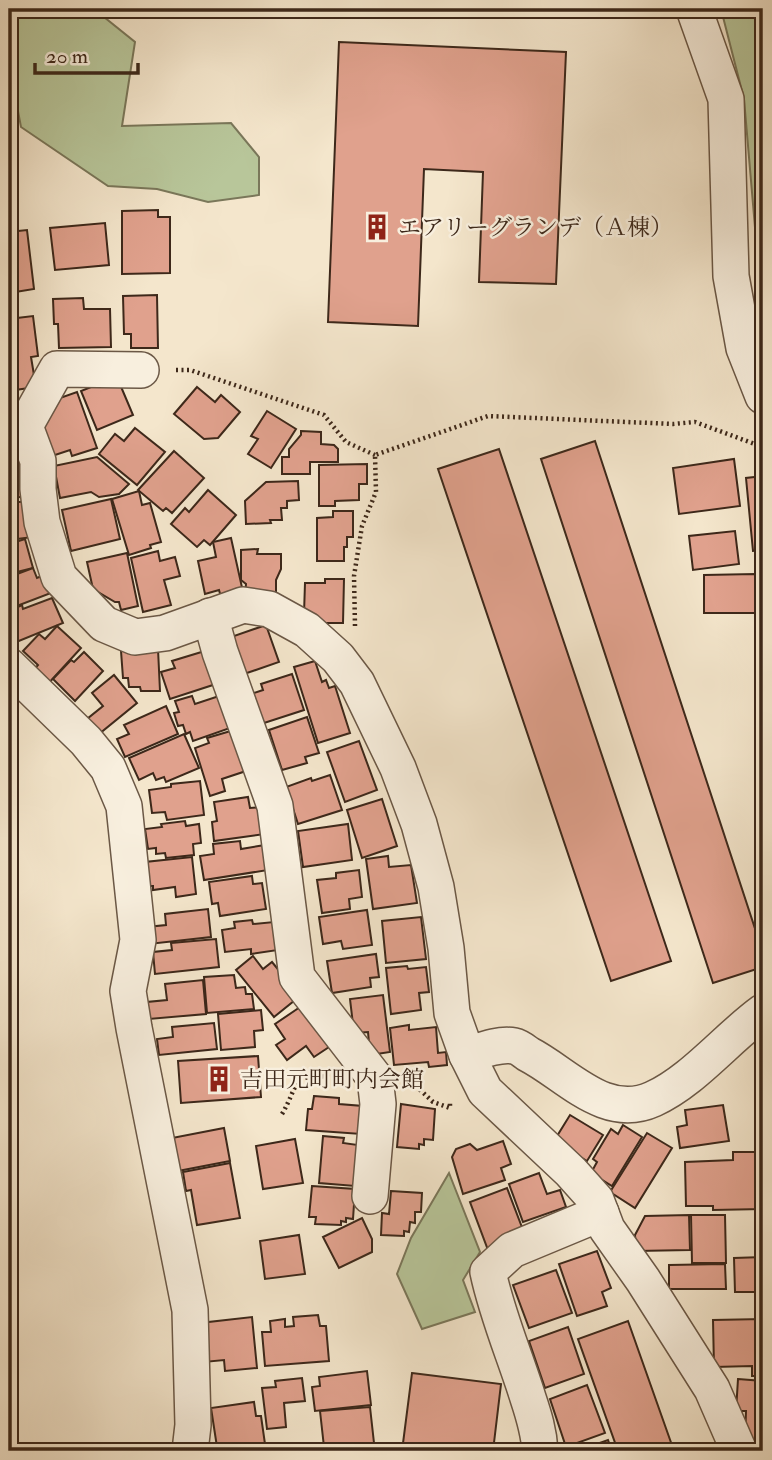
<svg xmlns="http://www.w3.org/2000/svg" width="772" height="1460" font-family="'IM FELL Double Pica','Noto Serif JP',serif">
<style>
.green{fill:#b8c69a;stroke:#7a775a;stroke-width:2}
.building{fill:#e0a18d;stroke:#3d281a;stroke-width:2}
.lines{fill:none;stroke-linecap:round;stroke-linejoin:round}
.minor-casing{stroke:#6b5846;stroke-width:38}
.path{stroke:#3d281a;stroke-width:4.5;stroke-dasharray:2 3.5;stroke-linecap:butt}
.minor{stroke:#f8efde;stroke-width:35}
.labels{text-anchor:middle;stroke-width:5;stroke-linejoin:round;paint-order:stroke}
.poi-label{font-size:23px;fill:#3d281a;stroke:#f8efde;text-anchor:start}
</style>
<rect width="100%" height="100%" fill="#f4e6cc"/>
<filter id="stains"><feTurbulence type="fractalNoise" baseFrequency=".00286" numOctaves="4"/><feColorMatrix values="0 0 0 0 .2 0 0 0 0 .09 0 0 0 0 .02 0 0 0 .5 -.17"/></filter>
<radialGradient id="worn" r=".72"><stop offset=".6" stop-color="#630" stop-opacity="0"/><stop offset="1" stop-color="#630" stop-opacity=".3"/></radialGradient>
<!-- green -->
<g class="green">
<path d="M9 9H94L135 42 122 126 231 123 259 157V195L208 202 157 189 108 186 21 127 9 64Z"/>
<path d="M721 9H763V239H756L744 99Z"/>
<path d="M449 1173 480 1252 463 1280 475 1312 422 1329 397 1274 411 1238Z"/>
</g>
<!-- building -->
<g class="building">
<path d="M339 42 566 52 556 284 479 282 483 172 424 169 418 326 328 322Z"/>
<path d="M158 210V217H170V273L122 274V211Z"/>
<path d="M105 223 109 265 55 270 50 228Z"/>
<path d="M27 230 34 289 9 293V232Z"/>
<path d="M157 295 158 348H131V334H124L123 296Z"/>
<path d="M83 298 84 309H110L111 347 59 348 58 324H54L53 299Z"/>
<path d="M33 316 38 356 31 357 36 387 15 390 12 368 9 369V319Z"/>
<path d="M119 382 133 415 97 430 81 391 101 383Z"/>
<path d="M197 387 215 402 221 395 240 412 218 438 204 439 174 414Z"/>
<path d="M77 392 97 448 72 456 70 450 49 457 40 432 57 399Z"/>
<path d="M267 411 296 429 271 468 248 454 258 439 251 436Z"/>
<path d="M135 428 165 452 137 485 99 454 115 434 124 441Z"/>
<path d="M301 431 321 432V444L334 445 338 449V462H310V474H282V457H289V449L301 435Z"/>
<path d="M18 435 31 495 9 499V437Z"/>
<path d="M595 441 763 953V967L713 983 541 459Z"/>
<path d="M499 449 671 961 611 981 438 469Z"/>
<path d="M174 451 204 478 172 513 166 508 163 511 138 490Z"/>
<path d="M97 457 129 484 119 494 99 497 91 492 60 498 54 466Z"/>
<path d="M734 459 740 506 679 514 673 468Z"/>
<path d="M367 464V484H359V500L335 501V506H319V465Z"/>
<path d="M763 476V550L753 551 746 478Z"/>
<path d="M298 481 299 500 287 501V508H281L282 520H270L271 523 246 524 245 501 266 482Z"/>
<path d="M208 490 236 515 210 545 204 540 197 547 171 524 185 508 189 512Z"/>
<path d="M139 491 142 505 150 503 161 542 150 545 151 548 129 555 112 499Z"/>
<path d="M111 499 120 539 71 551 62 510Z"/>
<path d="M29 501 33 537 9 540V503Z"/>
<path d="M333 511H353V537H347V547H344V561H317V518L333 517Z"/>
<path d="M735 531 739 564 693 570 689 536Z"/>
<path d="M231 538 243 592 221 597 219 590 205 594 198 561 216 557 213 542Z"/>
<path d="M25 539 33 568 9 574V544Z"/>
<path d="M258 549 257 554H281V569L276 580V593L245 596 246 584 241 580V550Z"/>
<path d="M158 551 160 561 175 557 180 576 164 580 171 605 143 612 131 558Z"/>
<path d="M127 553 138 606 121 610 119 602H115L93 589 87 562Z"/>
<path d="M33 568 37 578 44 575 51 593 9 609V577Z"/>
<path d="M755 574V613H704V575Z"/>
<path d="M325 579H344L343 623H314L315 614H304L305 583H325Z"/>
<path d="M52 598 63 623 9 645V611L22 605 23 609Z"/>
<path d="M266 625 279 662 244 674 231 637Z"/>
<path d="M57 626 81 648 46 686 31 673 38 665 23 651 39 634 45 639Z"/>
<path d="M158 649 160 691H141L140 687H129L128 678H123L121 651Z"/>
<path d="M208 650 219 683 170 699 161 672 175 668 172 661Z"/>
<path d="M84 652 103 671 75 701 53 679 71 660 74 662Z"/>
<path d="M315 661 322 682 326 680 329 688 335 686 350 733 318 743 294 667Z"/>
<path d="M292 674 304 710 261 724 251 694 263 690 261 684Z"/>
<path d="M114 675 137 703 99 734 87 719 103 706 92 693Z"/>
<path d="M222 695 233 727 193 741 190 732 186 734 183 725 178 726 174 713 179 712 175 701 192 696 195 704Z"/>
<path d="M166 706 178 734 125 757 117 739 129 734 124 725Z"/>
<path d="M307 717 319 753 305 757 307 763 282 770 269 730Z"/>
<path d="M234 730 246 771 222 779 225 791 210 796 195 748 209 743 207 738Z"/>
<path d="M184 734 199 768 166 782 164 777 156 780 153 773 139 780 129 758Z"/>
<path d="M359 741 377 790 345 802 327 752Z"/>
<path d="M330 775 342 810 298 824 286 787 311 778 312 781Z"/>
<path d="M200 781 204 815 167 820 165 812 152 813 149 790 171 787V784Z"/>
<path d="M248 797 250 808 262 807 265 834 214 841 212 822 217 821 214 802Z"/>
<path d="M382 799 397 846 362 858 347 810Z"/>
<path d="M185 821 186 826 199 824 201 843 193 844 194 855 166 858 165 853 156 854V848L148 849 145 829 162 827 161 824Z"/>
<path d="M348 824 352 860 303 867 298 831Z"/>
<path d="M240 841 241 849 265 845 268 870 204 880 200 856 214 854 213 844Z"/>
<path d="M388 856 389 867 411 865 417 903 373 909 366 859Z"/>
<path d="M192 857 196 894 176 897 175 887 153 890V886H147L145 862Z"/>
<path d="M359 870 362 897 349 899 350 909 322 913 317 880 336 878V873Z"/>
<path d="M252 876 253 884 262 883 266 909 220 916 218 903 212 904 209 882Z"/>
<path d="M208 909 211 937 149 944 147 927 166 925 165 914Z"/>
<path d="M367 910 372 945 343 949 341 941 323 944 319 917Z"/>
<path d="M421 917 426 959 386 963 382 921Z"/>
<path d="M252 920 253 924 274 922 278 950 251 954V949L225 952 222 930 235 928 234 922Z"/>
<path d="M216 939 219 967 155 974 153 952 172 950 171 943Z"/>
<path d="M376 954 379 977 370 978 371 987 332 993 327 961Z"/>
<path d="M253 956 263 969 272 962 300 996 274 1017 236 970Z"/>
<path d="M407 966 408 969 426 967 429 992 419 993 421 1010 391 1014 386 968Z"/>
<path d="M234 975 236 988 245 987 246 994H252L254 1009 207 1013 204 977Z"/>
<path d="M203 980 206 1014 149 1019 147 1002 167 1000 165 984Z"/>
<path d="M383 995 390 1052 370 1055 368 1032 354 1033 350 999Z"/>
<path d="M303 1005 332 1045 314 1057 306 1046 287 1060 276 1045 285 1039 275 1024Z"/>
<path d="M261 1010 263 1030 254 1031 255 1047 221 1050 218 1014Z"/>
<path d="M214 1023 217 1049 159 1055 157 1039 173 1037 172 1027Z"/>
<path d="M409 1025V1030L436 1027 438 1053 446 1052 447 1065 429 1067 428 1062 394 1065 390 1028Z"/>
<path d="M258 1056 261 1097 181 1103 178 1061Z"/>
<path d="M314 1096 339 1098V1104L363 1106 361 1134 306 1130 308 1109H312Z"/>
<path d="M401 1104 435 1109 433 1140 424 1139V1145L419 1144V1149L397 1147Z"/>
<path d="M723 1105 729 1141 680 1148 677 1127 687 1125 685 1110Z"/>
<path d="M570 1115 603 1135 587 1161 554 1141Z"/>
<path d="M623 1125 642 1137 612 1186 591 1173 597 1162 593 1159 611 1129 618 1134Z"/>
<path d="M224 1128 230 1161 178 1171 172 1138Z"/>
<path d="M647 1133 672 1148 635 1208 610 1192Z"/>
<path d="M323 1136 344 1138 343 1143 358 1145 355 1186 319 1183Z"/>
<path d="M295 1139 303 1183 263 1189 256 1146Z"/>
<path d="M503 1141 511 1164 501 1168 505 1180 463 1194 452 1157 456 1149 470 1144 477 1150Z"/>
<path d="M733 1152H763V1209L713 1210V1206H686L685 1162 733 1160Z"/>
<path d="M230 1163 240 1218 197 1225 191 1190 186 1191 183 1172Z"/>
<path d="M539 1173 547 1194 560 1190 566 1207 523 1222 509 1184Z"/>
<path d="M312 1186 355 1189 353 1219 346 1218V1222L341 1221V1225L315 1224 316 1217H309Z"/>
<path d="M507 1188 523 1230 488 1250 470 1202Z"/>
<path d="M391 1191 422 1193 421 1212H415V1223L410 1222 409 1232 404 1231V1236L381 1235 382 1213 389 1214Z"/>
<path d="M689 1215 690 1250 636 1251 635 1235 645 1216Z"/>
<path d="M691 1215H725L726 1263H692Z"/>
<path d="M362 1218 372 1239V1252L339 1268 323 1237Z"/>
<path d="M299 1235 305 1274 265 1279 260 1241Z"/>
<path d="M597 1251 611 1288 602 1292 607 1306 577 1316 559 1264Z"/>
<path d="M763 1257V1292H735L734 1258Z"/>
<path d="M725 1264 726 1289H669V1265Z"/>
<path d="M556 1270 572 1313 529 1328 513 1285Z"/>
<path d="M318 1315 320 1326H326L329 1361 265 1366 262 1332H271L270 1321 285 1319V1327L294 1326 293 1317Z"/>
<path d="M252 1317 257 1368 225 1371 224 1360 204 1362 200 1323Z"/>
<path d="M763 1319V1376H752V1366L714 1367 713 1320Z"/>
<path d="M628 1321 674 1451H618L578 1339Z"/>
<path d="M568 1327 584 1374 545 1388 529 1341Z"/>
<path d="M367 1371 371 1405 315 1411 312 1387 320 1386 319 1377Z"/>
<path d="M412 1373 501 1384 493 1451H402Z"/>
<path d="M302 1378 305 1401 284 1403 286 1427 267 1429 262 1388 276 1387 275 1381Z"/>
<path d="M738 1379 763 1381V1442L745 1441 746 1411H736Z"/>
<path d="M587 1385 605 1433 566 1447 550 1399Z"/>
<path d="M254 1402 256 1416H261L266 1451H222L221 1446 217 1447 211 1408Z"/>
<path d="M370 1407 374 1443 324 1447 320 1411Z"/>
<path d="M608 1440 612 1451H577Z"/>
</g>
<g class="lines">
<!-- minor casing -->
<g class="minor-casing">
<g id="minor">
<path d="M694 9 726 99 731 276 744 348 763 396"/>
<path d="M9 417 25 426 38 461V489L42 522 59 577 104 624 135 637 165 633 243 605 269 609 307 630 338 658 357 683 398 768 419 824 436 887 446 948 452 1013 467 1055 485 1091 571 1172 596 1200 607 1229 643 1280 712 1389 739 1451"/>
<path d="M25 426 57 369 141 370"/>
<path d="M210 616 220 652 275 806 297 977 375 1078 378 1104 370 1196"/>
<path d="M9 666 86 741 108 768 124 806 138 940 128 991 134 1028 190 1310 193 1425 190 1451"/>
<path d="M467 1055C480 1051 499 1043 514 1046 519 1047 524 1051 528 1054 567 1074 605 1121 653 1099 693 1081 727 1038 763 1012"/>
<path d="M540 1451C539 1432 534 1416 528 1398 515 1356 497 1315 488 1272L512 1250 601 1213"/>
</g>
</g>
<!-- path -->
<g class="path">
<path d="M176 370H190L324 415 346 442 375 455"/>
<path d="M355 626 354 576 362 526 376 492 375 455 488 416 673 424 695 422 763 447"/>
<path d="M410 1086H416L433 1102 450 1108V1101"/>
<path d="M282 1114C299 1085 291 1073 329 1077"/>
</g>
<!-- minor -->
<use href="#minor" class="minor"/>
</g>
<!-- icons -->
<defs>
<g id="building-bare" transform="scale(2.1)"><path d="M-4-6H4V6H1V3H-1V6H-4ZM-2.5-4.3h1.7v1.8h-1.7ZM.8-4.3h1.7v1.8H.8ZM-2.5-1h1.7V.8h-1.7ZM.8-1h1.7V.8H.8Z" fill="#8f2418" stroke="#f8efde" stroke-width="2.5" paint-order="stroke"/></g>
</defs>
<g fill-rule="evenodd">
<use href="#building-bare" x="377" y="227"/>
<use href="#building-bare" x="219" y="1079"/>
</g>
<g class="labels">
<!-- poi labels -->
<g class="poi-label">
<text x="398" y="235">エアリーグランデ（Ａ棟）</text>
<text x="240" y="1087">吉田元町町内会館</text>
</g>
</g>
<!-- margin -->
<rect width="772" height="1460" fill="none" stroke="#f4e6cc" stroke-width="35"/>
<rect x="10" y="10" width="751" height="1439" fill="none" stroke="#3d281a" stroke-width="3.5"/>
<rect x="18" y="18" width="737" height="1425" fill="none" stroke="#3d281a" stroke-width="2"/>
<!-- scale -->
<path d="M35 63v10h103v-10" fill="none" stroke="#3d281a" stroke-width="3.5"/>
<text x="46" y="63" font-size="21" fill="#3d281a" stroke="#f8efde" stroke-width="5" paint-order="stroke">20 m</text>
<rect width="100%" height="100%" filter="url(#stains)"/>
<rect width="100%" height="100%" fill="url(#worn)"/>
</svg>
